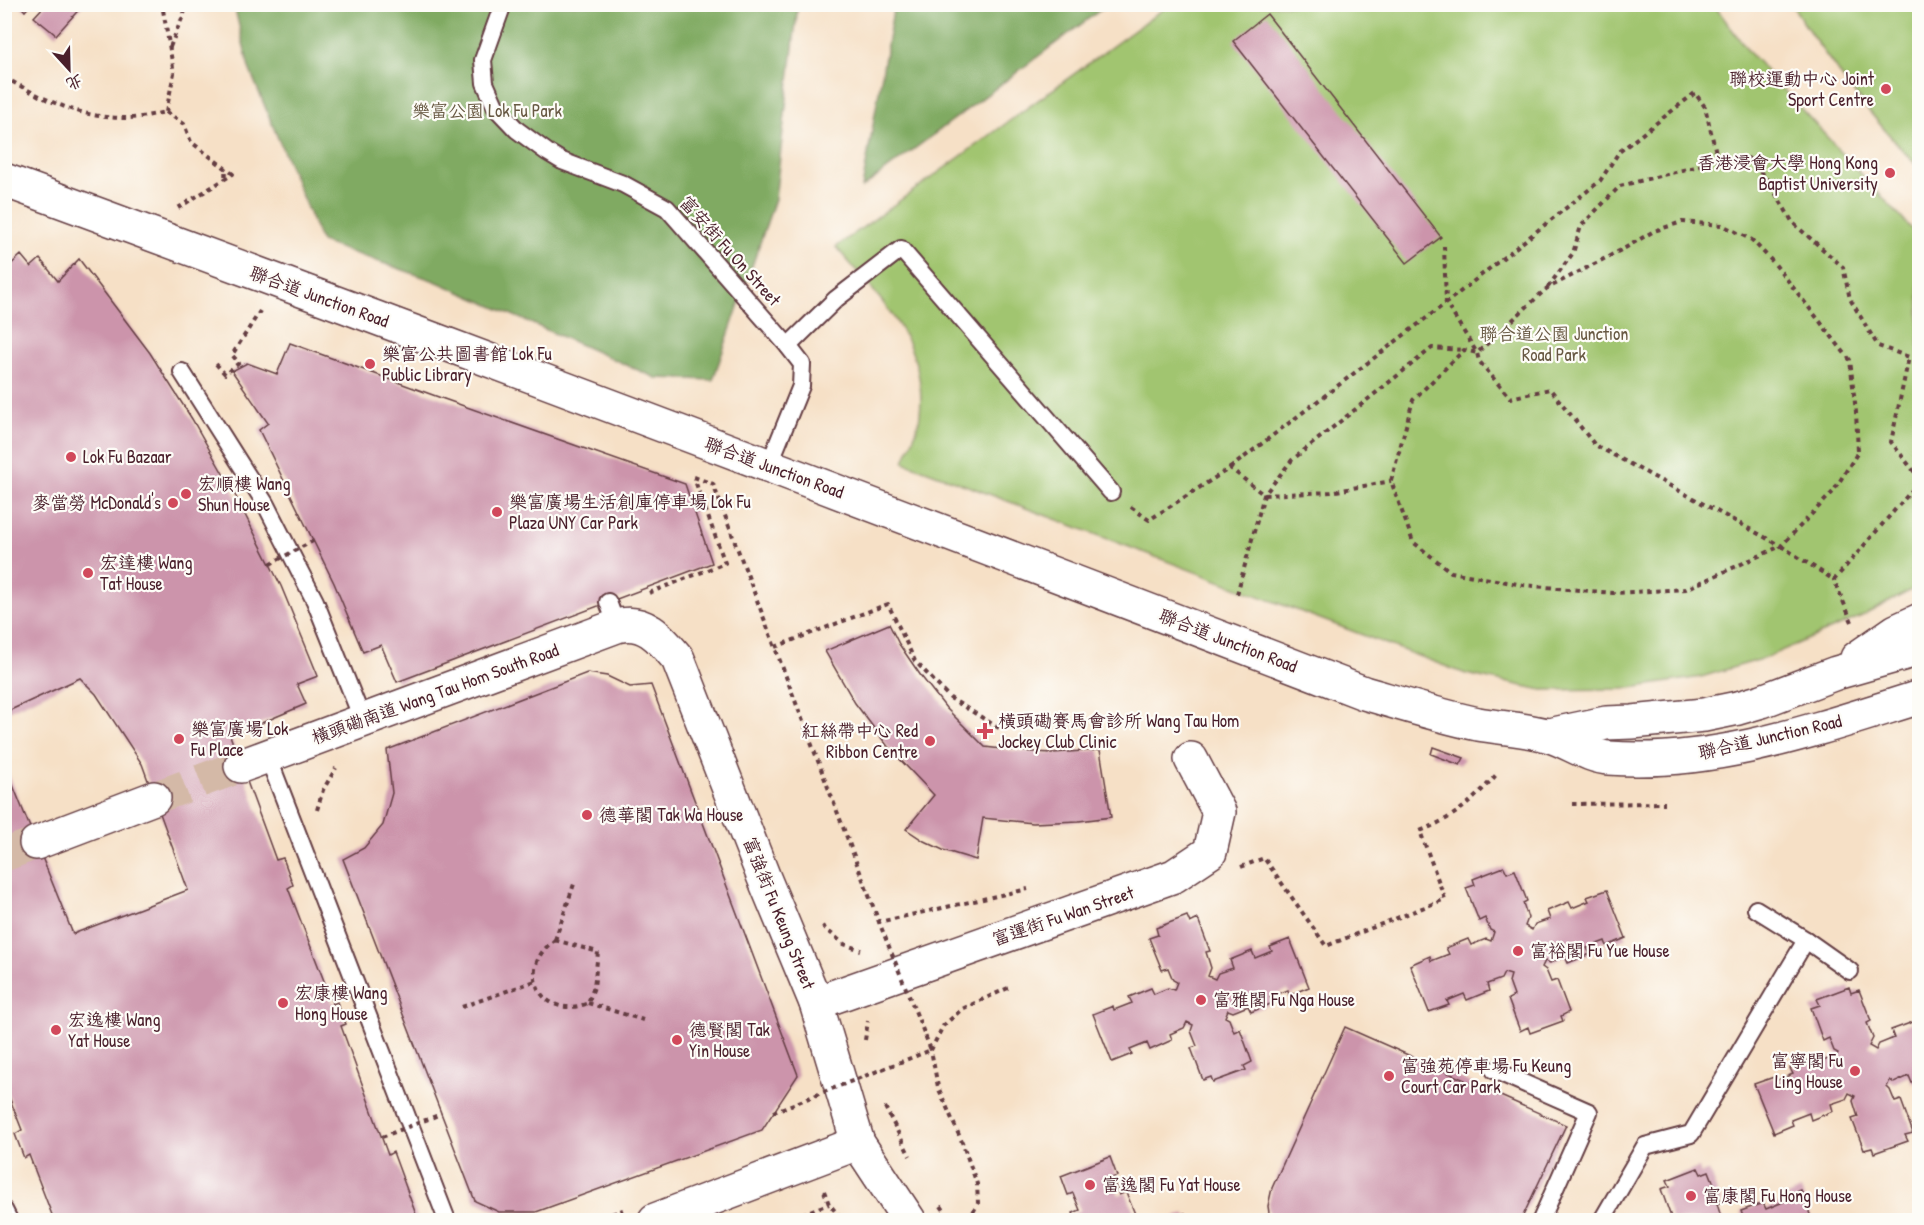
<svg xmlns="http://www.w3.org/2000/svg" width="1924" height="1225" font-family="'Patrick Hand','LXGW WenKai TC',sans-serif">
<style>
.green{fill:#a1c56f;stroke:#76724d;stroke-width:1.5}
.forest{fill:#80aa62;stroke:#656446;stroke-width:1.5}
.building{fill:#cc94ab}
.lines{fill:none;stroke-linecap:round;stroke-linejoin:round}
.tertiary-tunnel{stroke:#d4b9a7;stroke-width:33;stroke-dasharray:33 16;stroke-linecap:butt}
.service-casing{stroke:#643c42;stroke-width:20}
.minor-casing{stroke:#643c42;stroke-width:36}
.tertiary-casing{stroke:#643c42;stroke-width:36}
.secondary-casing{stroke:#643c42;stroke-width:36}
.path{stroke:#643c42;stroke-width:4;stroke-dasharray:4.5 4.5;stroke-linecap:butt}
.service{stroke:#fff;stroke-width:16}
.minor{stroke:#fff;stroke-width:33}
.tertiary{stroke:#fff;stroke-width:33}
.secondary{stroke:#fff;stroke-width:33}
.path-bridge{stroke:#643c42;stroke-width:4;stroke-dasharray:4.5 4.5;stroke-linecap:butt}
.poi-dot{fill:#d1495b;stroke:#fdfcf7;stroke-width:2}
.labels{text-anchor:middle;stroke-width:4.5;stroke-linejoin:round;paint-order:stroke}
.poi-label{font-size:18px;fill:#4a1f2b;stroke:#fdfcf7;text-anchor:start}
.park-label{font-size:18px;fill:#685943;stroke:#fdfcf7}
.street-label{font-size:18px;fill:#4a1f2b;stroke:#fdfcf7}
</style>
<rect width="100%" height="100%" fill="#fdfcf7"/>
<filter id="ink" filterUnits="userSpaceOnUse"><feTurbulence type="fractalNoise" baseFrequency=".0167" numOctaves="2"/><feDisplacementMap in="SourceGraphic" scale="12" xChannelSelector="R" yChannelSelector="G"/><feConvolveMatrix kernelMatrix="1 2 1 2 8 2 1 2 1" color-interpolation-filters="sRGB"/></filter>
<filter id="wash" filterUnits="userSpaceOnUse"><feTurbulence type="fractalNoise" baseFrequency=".008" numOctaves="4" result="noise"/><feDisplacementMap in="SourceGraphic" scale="24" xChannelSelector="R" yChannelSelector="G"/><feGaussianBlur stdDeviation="1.35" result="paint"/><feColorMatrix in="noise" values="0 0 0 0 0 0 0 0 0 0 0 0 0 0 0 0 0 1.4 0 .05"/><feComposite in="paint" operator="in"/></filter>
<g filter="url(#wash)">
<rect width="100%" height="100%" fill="#f6e0c6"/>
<!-- green -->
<g class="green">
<path d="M1169 5H1714L1749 52 1919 237V586L1862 616 1762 659 1701 677 1624 689 1542 690 1466 674 904 462C909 447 919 430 920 414 928 342 879 298 836 247Z"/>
<path d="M1792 5H1919V168C1872 118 1829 63 1792 5Z"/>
</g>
<!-- forest -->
<g class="forest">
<path d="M234 5H798L775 199 713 380 656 378 435 281 321 242 249 68Z"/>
<path d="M894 5V4L1107 5 862 188Z"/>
</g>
<g id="blocks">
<!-- building -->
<g class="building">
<path d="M19 4H31L25 11Z"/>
<path d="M46 4H84L56 35 34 17Z"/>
<path d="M1267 14 1441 237 1407 263 1233 41Z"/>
<path d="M21 255 31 267 40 259 58 281 79 259 150 353 192 419 234 493 281 586 309 654 318 676 297 684 306 704 238 733 236 727 228 730 276 860 283 858 293 885 288 888 333 1004 337 1002 346 1024 341 1026 388 1155 393 1152 418 1220H54L29 1155 24 1158 15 1134 22 1130 4 1084V763L73 934 188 890 142 764 96 694 80 678 4 713V271Z"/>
<path d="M290 343 444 399 685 484 712 563 397 682 381 645 363 652 334 583 259 430 268 423 232 371 247 363 277 374Z"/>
<path d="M889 624 899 644 921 676 946 708 985 747 1018 751 1052 753 1100 750 1111 817 1079 821 1033 823 983 818 976 860 943 850 924 841 906 829 934 795 889 748 855 703 825 651Z"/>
<path d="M587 673 607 676 630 687 651 685 798 1075 762 1130 536 1212H499L475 1201 343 859 364 848 383 825 392 793 387 750Z"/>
<path d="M1433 747 1464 758 1460 765 1431 754Z"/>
<path d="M1504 867 1507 873 1515 870 1527 901 1523 903 1528 918 1525 926 1532 930 1535 924 1550 919 1547 911 1569 902 1572 908 1589 901 1587 897 1607 890 1626 938 1607 946 1605 941 1587 948 1590 954 1568 963 1565 956 1550 963 1545 961 1542 967 1546 970 1551 982 1557 980 1569 1012 1561 1016 1563 1021 1530 1033 1528 1027 1520 1031 1508 999 1514 996 1509 982 1511 975 1504 973 1501 979 1487 984 1489 991 1467 1000 1464 994 1447 1001 1449 1005 1429 1012 1410 965 1430 956 1431 961 1449 954 1446 948 1468 939 1471 945 1486 939 1491 941 1494 932 1490 930 1485 918 1479 921 1466 888 1475 885 1473 879Z"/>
<path d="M1187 916 1190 923 1198 919 1210 951 1206 952 1211 968 1208 976 1215 979 1218 973 1233 968 1230 960 1252 951 1255 958 1272 951 1270 947 1290 939 1309 987 1289 995 1288 990 1270 997 1273 1003 1251 1012 1248 1006 1233 1012 1228 1010 1225 1017 1229 1019 1234 1032 1240 1029 1252 1062 1244 1066 1246 1070 1213 1082 1211 1077 1203 1080 1191 1048 1197 1046 1191 1031 1193 1025 1187 1022 1184 1028 1170 1034 1172 1040 1150 1050 1147 1043 1130 1050 1132 1054 1112 1062 1093 1014 1113 1006 1114 1010 1132 1003 1129 997 1151 988 1154 994 1168 988 1174 990 1177 982 1173 980 1168 968 1162 970 1149 938 1158 935 1156 928Z"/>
<path d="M1849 987 1851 993 1859 990 1871 1021 1867 1023 1873 1038 1869 1046 1876 1050 1879 1044 1894 1038 1891 1030 1913 1022 1916 1028 1920 1027V1080L1912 1083 1909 1076 1894 1083 1890 1080 1887 1087 1890 1090 1895 1102 1901 1100 1913 1133 1905 1135 1908 1141 1874 1153 1872 1148 1864 1150 1852 1119 1858 1117 1853 1101 1855 1096 1849 1093 1846 1099 1831 1104 1833 1111 1811 1120 1809 1113 1791 1120 1793 1125 1774 1133 1754 1084 1774 1077 1775 1081 1793 1074 1790 1068 1813 1058 1815 1065 1830 1058 1835 1060 1838 1053 1834 1051 1829 1038 1823 1041 1811 1008 1820 1005 1817 999Z"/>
<path d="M1345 1027 1566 1125 1521 1220H1270L1268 1206 1272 1188Z"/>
<path d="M1110 1157 1117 1176 1112 1178 1119 1195 1126 1192 1135 1214 1128 1217 1130 1220H1077L1073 1213 1080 1210 1073 1193 1068 1195 1061 1176Z"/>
<path d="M1698 1168 1701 1174 1709 1171 1721 1202 1717 1204 1722 1220H1672L1661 1189 1670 1186 1667 1180Z"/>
<path d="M1801 1190 1812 1220H1744L1741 1211 1763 1203 1766 1209 1783 1202 1781 1198Z"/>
<path d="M1185 1213 1189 1220H1165Z"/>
</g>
</g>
</g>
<g filter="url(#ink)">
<use href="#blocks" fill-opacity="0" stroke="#643c42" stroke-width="1.5"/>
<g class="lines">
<!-- tertiary-tunnel -->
<g class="tertiary-tunnel">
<path d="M154 798 241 766"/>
<path d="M4 855 36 843"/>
</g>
<!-- service casing -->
<g class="service-casing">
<g id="service">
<path d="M503 4 483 60 485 83 496 108 517 130 547 152 562 161 623 184 667 208 788 346 802 364 801 386 769 465"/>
<path d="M788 346 836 299 901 249 1111 492"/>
<path d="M182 372 265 503 315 601 363 721"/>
<path d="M608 602 617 626"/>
<path d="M268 757 447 1220"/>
<path d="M1806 940 1850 971"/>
<path d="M1494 1070 1589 1112 1541 1220"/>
<path d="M4 1210 9 1220"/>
<path d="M1602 1220 1645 1146 1691 1134 1806 940 1756 909"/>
</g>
</g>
<!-- minor casing -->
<g class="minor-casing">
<path id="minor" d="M816 1003 1174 876 1210 852 1219 812 1191 759"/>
</g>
<!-- tertiary casing -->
<g class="tertiary-casing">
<g id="tertiary">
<path d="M241 766 617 626C645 618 662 640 678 659L764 878 816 1003 858 1143 909 1220"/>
<path d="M36 843 154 798"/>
<path d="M655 1220 858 1143"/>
</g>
</g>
<!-- secondary casing -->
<g class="secondary-casing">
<g id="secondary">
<path d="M4 180C459 347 912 519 1364 693 1402 704 1440 716 1478 724 1502 728 1527 729 1550 736 1569 742 1589 757 1609 758 1715 766 1820 728 1920 697"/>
<path d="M1857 658 1896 631 1920 620"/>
<path d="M1549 735 1606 723 1632 722 1704 715 1738 708 1762 701 1836 673 1920 649"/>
</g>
</g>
<!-- path -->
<g class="path">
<path d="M170 47 188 4"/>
<path d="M4 77C45 100 81 119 128 118 141 118 154 114 166 112L174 73 162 4"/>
<path d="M166 112 184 124 191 142 233 174H219"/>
<path d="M178 208 233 174"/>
<path d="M1444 246 1446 303 1477 353 1479 361 1510 398 1550 389 1595 445 1781 546 1833 492 1858 452 1856 412 1850 360 1774 263 1752 240 1722 225 1682 222 1654 231 1625 248 1546 289 1477 353 1464 350 1413 400 1391 481 1413 542 1451 572 1523 585 1613 593 1686 589 1781 546 1834 580"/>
<path d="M1548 287 1573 253 1581 226 1620 186 1718 161"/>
<path d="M216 364 225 374 239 363 232 355 260 311"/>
<path d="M1230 468 1446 303 1600 181 1619 152 1695 93 1705 107 1718 161 1748 158 1769 182 1793 223 1843 267 1850 299 1878 346 1909 357 1891 442 1920 479"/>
<path d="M694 477 713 484 879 922 1028 889"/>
<path d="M1131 507 1149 520 1230 468 1264 495 1331 492 1391 481"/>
<path d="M649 593 725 563 694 478"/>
<path d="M1237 594 1264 495 1292 460 1432 348 1463 350"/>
<path d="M1852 622 1834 580 1920 481"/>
<path d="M775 647 888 604 915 661 950 698 999 728"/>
<path d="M1572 804 1665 803"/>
<path d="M317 810 323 790 336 768"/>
<path d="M1241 867 1264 858 1326 946 1445 899 1420 831C1458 816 1471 802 1498 773"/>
<path d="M822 926 844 944 861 950"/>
<path d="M555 940 598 952 594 987 588 1003C542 1022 513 969 555 940Z"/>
<path d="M555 940 574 884"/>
<path d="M588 1003 643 1020"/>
<path d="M462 1007 535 981"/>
<path d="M865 1040 868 1021"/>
<path d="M885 1107 910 1156"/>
<path d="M824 1191 829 1204 843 1220"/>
<path d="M941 1206 951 1220"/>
<path d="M595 1220 623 1210"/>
<path d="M785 1220 829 1204"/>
<path d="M969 1220 978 1203 977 1184 962 1142 938 1087 931 1050 943 1026 962 1009 1008 988"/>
</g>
<!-- service -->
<use href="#service" class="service"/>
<!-- minor -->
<use href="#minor" class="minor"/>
<!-- tertiary -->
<use href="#tertiary" class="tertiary"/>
<!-- secondary -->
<use href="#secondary" class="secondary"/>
<!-- path-bridge -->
<g class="path-bridge">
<path d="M270 564 313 541"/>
<path d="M773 1112 931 1050 879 922"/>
<path d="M382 1137 441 1114"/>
</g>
</g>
</g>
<!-- markers -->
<g class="poi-dot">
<circle cx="1886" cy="89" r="6"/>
<circle cx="1890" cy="173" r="6"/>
<circle cx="370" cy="364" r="6"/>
<circle cx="71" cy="457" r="6"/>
<circle cx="186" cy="494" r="6"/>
<circle cx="173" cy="503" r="6"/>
<circle cx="497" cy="512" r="6"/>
<circle cx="88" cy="573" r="6"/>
<path d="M982 722h6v6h6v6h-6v6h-6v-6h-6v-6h6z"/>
<circle cx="179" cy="739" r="6"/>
<circle cx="930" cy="741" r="6"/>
<circle cx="587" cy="815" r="6"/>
<circle cx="1518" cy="951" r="6"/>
<circle cx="1201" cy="1000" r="6"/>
<circle cx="283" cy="1003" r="6"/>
<circle cx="56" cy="1030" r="6"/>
<circle cx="677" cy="1040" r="6"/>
<circle cx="1855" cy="1071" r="6"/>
<circle cx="1389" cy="1076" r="6"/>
<circle cx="1090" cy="1185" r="6"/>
<circle cx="1691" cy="1196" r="6"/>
</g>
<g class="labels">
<!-- poi labels -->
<g class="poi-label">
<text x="1874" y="85" text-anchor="end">聯校運動中心 Joint<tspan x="1874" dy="21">Sport Centre</tspan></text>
<text x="1878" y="169" text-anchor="end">香港浸會大學 Hong Kong<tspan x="1878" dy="21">Baptist University</tspan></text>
<text x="382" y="360">樂富公共圖書館 Lok Fu<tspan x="382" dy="21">Public Library</tspan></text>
<text x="83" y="463">Lok Fu Bazaar</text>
<text x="198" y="490">宏順樓 Wang<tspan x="198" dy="21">Shun House</tspan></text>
<text x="509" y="508">樂富廣場生活創庫停車場 Lok Fu<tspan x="509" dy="21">Plaza UNY Car Park</tspan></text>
<text x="161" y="509" text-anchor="end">麥當勞 McDonald's</text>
<text x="100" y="569">宏達樓 Wang<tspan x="100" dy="21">Tat House</tspan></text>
<text x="998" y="727">橫頭磡賽馬會診所 Wang Tau Hom<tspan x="998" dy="21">Jockey Club Clinic</tspan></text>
<text x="191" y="735">樂富廣場 Lok<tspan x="191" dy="21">Fu Place</tspan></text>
<text x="918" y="737" text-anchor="end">紅絲帶中心 Red<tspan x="918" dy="21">Ribbon Centre</tspan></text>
<text x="599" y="821">德華閣 Tak Wa House</text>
<text x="1530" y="957">富裕閣 Fu Yue House</text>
<text x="295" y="999">宏康樓 Wang<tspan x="295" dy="21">Hong House</tspan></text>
<text x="1213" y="1006">富雅閣 Fu Nga House</text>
<text x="68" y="1026">宏逸樓 Wang<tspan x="68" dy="21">Yat House</tspan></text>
<text x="689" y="1036">德賢閣 Tak<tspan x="689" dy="21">Yin House</tspan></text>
<text x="1843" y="1067" text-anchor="end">富寧閣 Fu<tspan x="1843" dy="21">Ling House</tspan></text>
<text x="1401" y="1072">富強苑停車場 Fu Keung<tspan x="1401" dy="21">Court Car Park</tspan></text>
<text x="1102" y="1191">富逸閣 Fu Yat House</text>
<text x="1703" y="1202">富康閣 Fu Hong House</text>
</g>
<!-- park labels -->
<g class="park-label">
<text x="487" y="117">樂富公園 Lok Fu Park</text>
<text x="1554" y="340">聯合道公園 Junction<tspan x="1554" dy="21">Road Park</tspan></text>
</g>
<!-- street labels -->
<g class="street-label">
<text transform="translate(730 251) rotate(48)" y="6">富安街 Fu On Street</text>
<text transform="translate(319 297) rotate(20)" y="6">聯合道 Junction Road</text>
<text transform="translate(774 468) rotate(20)" y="6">聯合道 Junction Road</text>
<text transform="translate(1228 641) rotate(21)" y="6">聯合道 Junction Road</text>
<text transform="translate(435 694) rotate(-20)" y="6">橫頭磡南道 Wang Tau Hom South Road</text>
<text transform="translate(1770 737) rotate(-13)" y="6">聯合道 Junction Road</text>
<text transform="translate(779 913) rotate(68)" y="6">富強街 Fu Keung Street</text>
<text transform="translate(1063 916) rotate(-19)" y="6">富運街 Fu Wan Street</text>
</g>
</g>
<!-- margin -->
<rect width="1924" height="1225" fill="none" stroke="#fdfcf7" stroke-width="24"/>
<!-- north arrow -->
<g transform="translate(69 69) rotate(158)" stroke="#fdfcf7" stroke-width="4.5" paint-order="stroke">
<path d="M0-4.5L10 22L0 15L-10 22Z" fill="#4a1f2b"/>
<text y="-9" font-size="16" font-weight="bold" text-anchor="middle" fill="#4a1f2b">北</text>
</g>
</svg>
